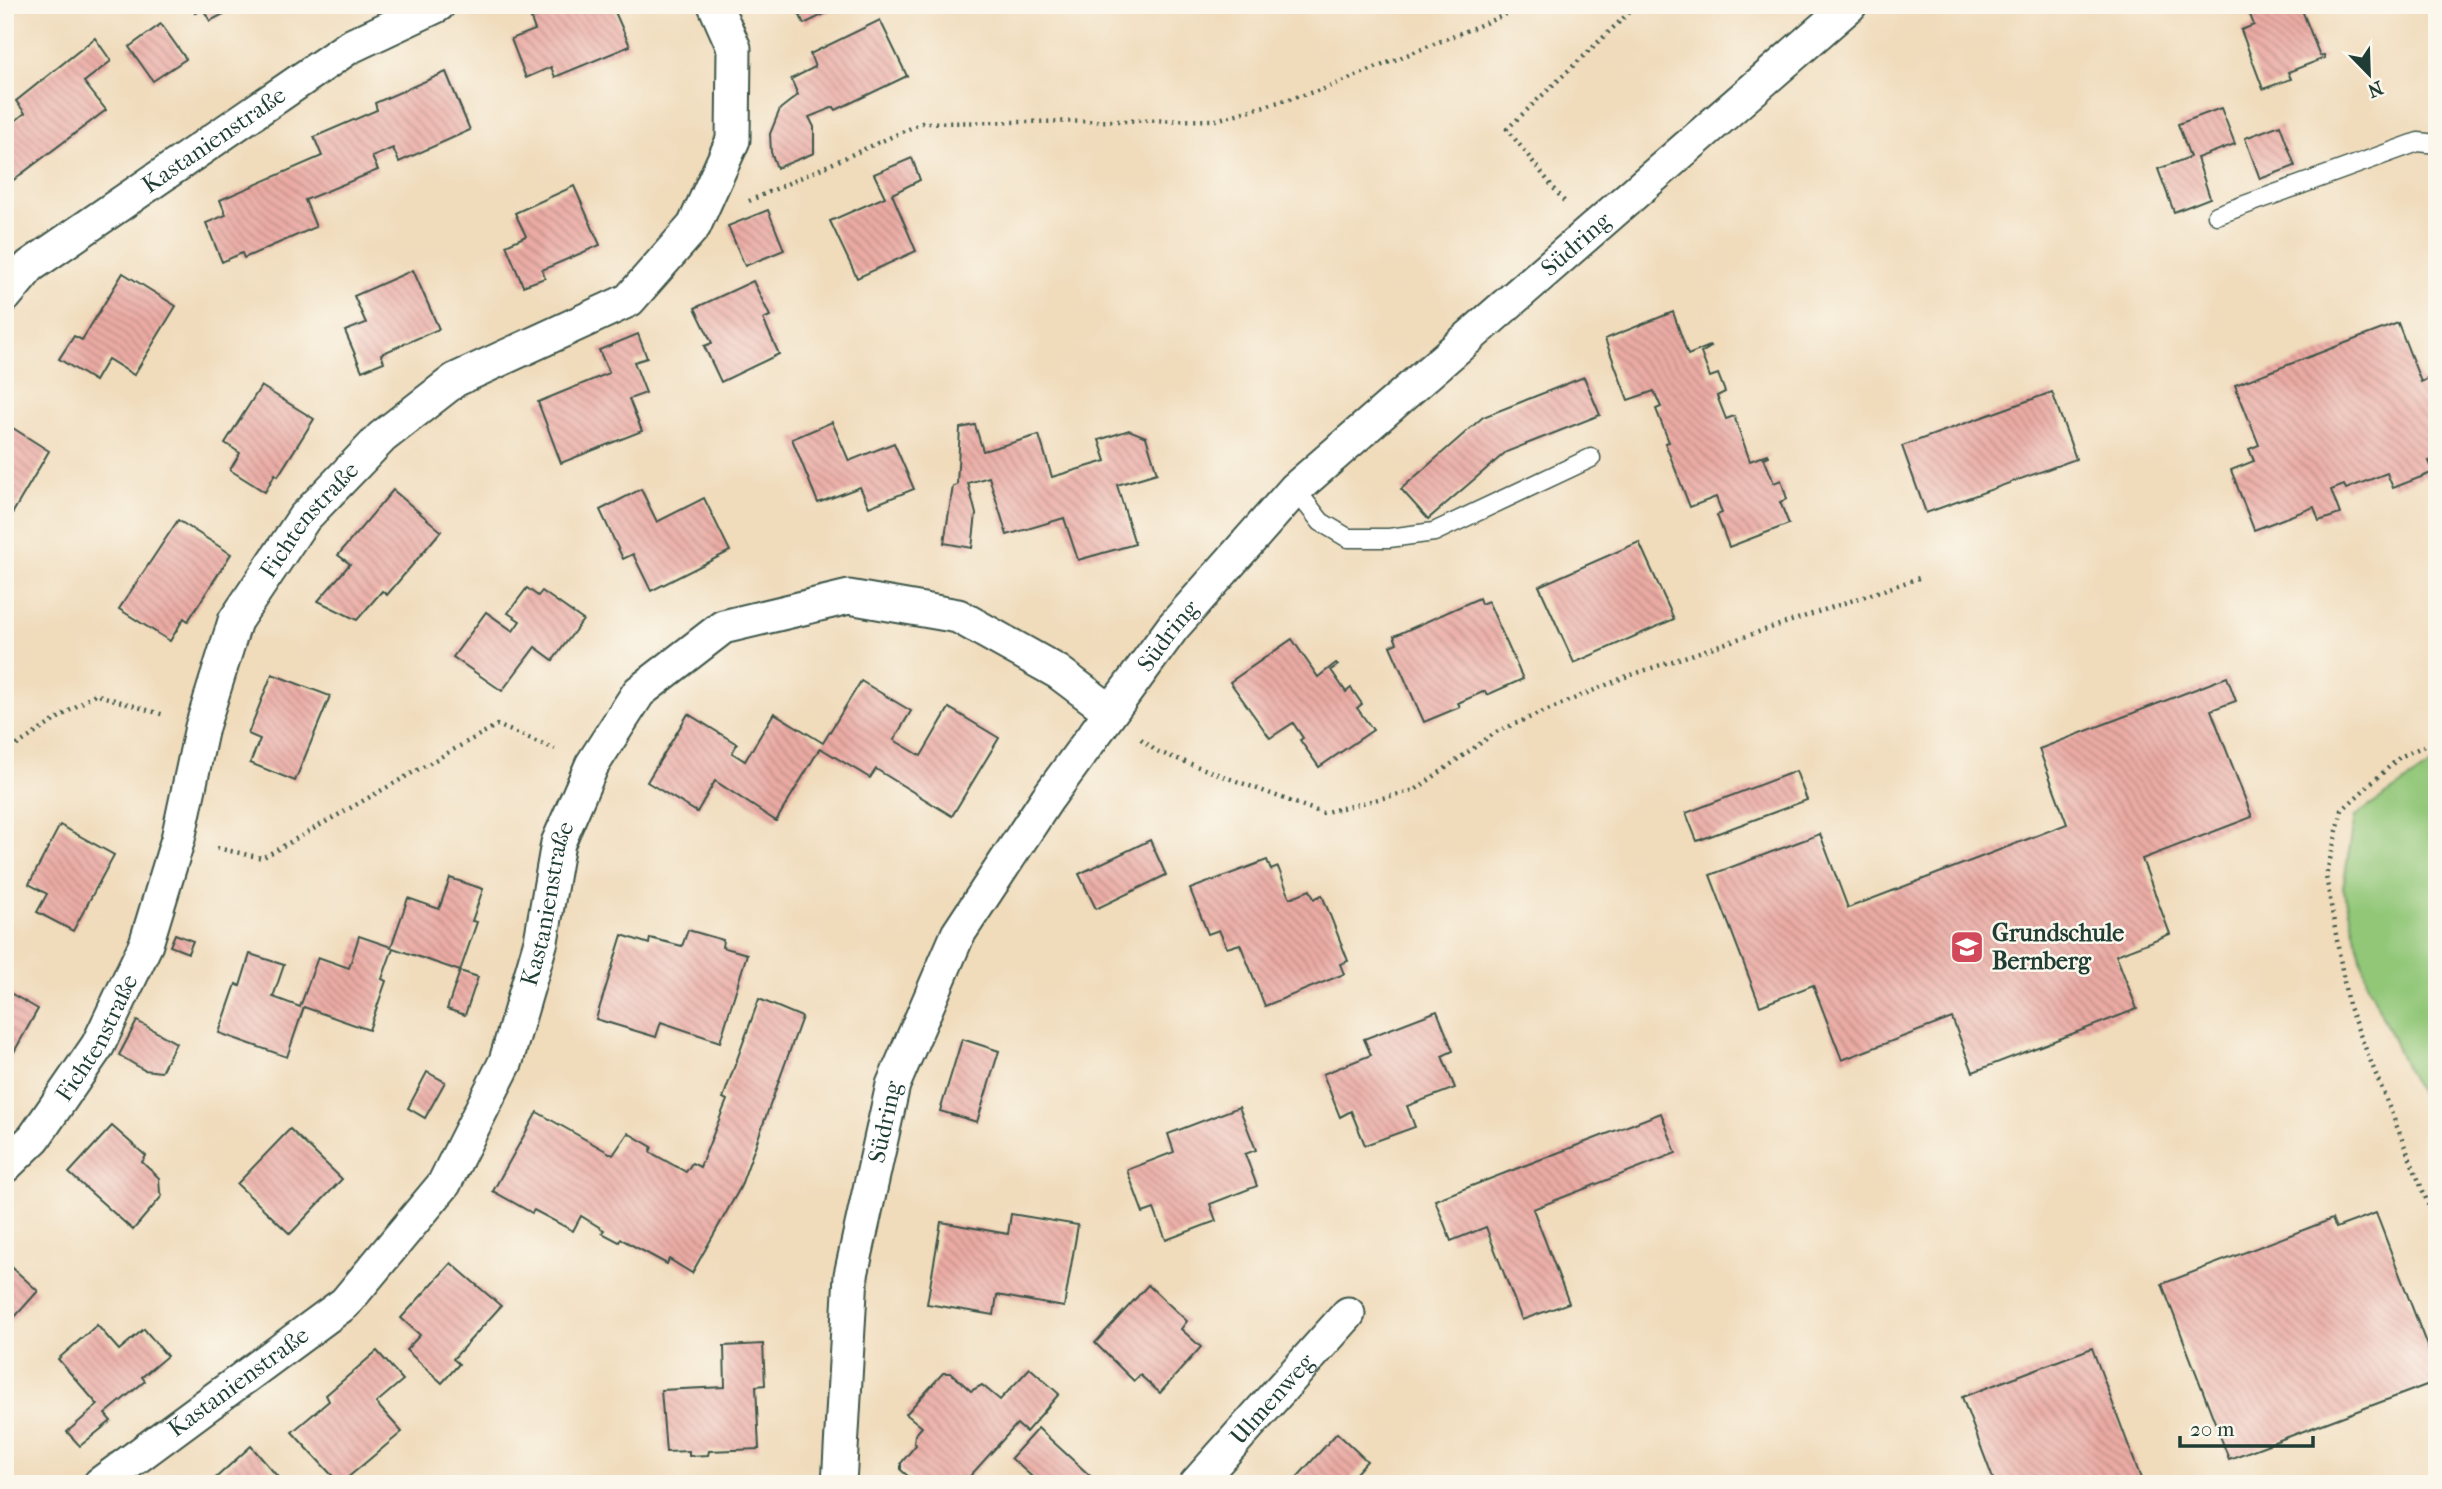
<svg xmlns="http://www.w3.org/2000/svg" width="2442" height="1489" font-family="'IM FELL French Canon',serif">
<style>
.pitch{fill:#92c778;stroke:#588256;stroke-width:2}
.building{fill:url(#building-back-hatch)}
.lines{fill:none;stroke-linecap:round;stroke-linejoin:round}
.lane-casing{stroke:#3e5548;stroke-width:21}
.street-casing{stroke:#3e5548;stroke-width:37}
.path{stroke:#3e5548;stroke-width:4.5;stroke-dasharray:2 5;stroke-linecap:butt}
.lane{stroke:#fff;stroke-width:18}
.street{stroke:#fff;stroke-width:33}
.labels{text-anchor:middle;stroke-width:5;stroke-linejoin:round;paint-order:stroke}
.street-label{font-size:24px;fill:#1f3d34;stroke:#fbf7ec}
.poi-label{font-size:24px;font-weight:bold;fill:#1f3d34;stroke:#fbf7ec;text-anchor:start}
</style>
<defs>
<pattern id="building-back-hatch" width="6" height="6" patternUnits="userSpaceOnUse" patternTransform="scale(1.75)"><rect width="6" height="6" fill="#ebaba4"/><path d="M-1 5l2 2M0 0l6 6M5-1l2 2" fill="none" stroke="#be8c86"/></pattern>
</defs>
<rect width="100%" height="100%" fill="#fbf7ec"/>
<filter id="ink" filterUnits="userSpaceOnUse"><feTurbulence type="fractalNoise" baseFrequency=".0143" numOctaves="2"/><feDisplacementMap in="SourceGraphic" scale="14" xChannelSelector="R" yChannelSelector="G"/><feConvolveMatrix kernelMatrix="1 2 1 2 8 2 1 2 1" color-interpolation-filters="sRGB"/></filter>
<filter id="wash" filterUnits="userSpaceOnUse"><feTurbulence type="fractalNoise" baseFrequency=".00686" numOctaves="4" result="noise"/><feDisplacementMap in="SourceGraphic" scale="28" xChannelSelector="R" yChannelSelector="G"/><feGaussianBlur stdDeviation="1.57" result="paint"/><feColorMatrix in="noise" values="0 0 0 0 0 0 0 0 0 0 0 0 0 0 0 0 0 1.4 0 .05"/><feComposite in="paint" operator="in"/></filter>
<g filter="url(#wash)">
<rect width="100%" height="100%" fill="#f0dbbb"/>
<!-- pitch -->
<path class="pitch" d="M2437 761V1118L2412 1081 2368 985 2343 887 2355 816Z"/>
<g id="blocks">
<!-- building -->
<g class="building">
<path d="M192 5H241L210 21 203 9 195 13Z"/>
<path d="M562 5H612L630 46 555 77 551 67 526 78 511 39 535 30 531 19Z"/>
<path d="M795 5H843L804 24Z"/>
<path d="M2246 5H2314L2302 10 2320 56 2324 55 2325 58 2288 72 2291 79 2263 89 2241 30 2254 25Z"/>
<path d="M880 20 907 76 836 110 834 107 809 117 814 127V153L777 168 771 152 770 134 780 109 798 95 791 79 815 67 810 54Z"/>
<path d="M161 24 186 59 153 81 129 47Z"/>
<path d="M95 38 111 61 84 82 106 110 12 181 5 172V129L25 113 16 101Z"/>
<path d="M446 72 470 130 399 162 393 148 372 157 378 170 305 200 316 227 244 258 242 253 222 262 206 223 226 215 220 200 322 156 314 137 377 110 375 103Z"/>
<path d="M2221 108 2235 144 2197 158 2210 198 2174 212 2158 169 2190 157 2178 124Z"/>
<path d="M2280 125 2295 166 2260 179 2245 138Z"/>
<path d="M912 158 920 180 892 194 916 251 857 278 830 221 885 197 874 174Z"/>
<path d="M574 186 600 245 542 270 545 278 523 286 506 245 526 236 515 213Z"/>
<path d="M768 210 784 250 745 266 728 226Z"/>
<path d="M413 270 439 329 381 354 384 362 362 371 345 331 366 323 354 296Z"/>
<path d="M123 273 176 306 134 375 108 359 95 381 59 359 74 336 82 340Z"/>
<path d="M753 281 770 316 763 319 779 354 721 382 704 346 712 343 695 308Z"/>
<path d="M1673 312 1688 355 1710 346 1711 347 1701 353 1710 377 1718 374 1725 392 1717 396 1726 419 1734 416 1750 461 1768 454 1769 456 1764 458 1774 483 1781 480 1787 499 1780 502 1789 524 1729 547 1717 515 1722 513 1716 497 1690 507 1665 443 1669 442 1656 409 1661 407 1654 391 1628 400 1605 339Z"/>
<path d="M2398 323 2421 382 2436 375 2437 378V458L2429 461 2434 472 2393 488 2387 473 2346 489 2344 485 2331 490 2340 514 2319 521 2314 507 2254 530 2231 470 2254 461 2249 449 2259 445 2235 385Z"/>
<path d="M638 334 647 358 634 362 646 393 629 399 642 431 561 463 538 402 609 373 599 350Z"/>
<path d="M1584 377 1600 415 1506 452 1428 519 1401 489 1483 417Z"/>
<path d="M261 386 314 419 278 476 275 474 265 492 230 470 240 453 225 443Z"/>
<path d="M2052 392 2076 459 1926 513 1902 446Z"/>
<path d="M832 422 849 461 894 443 914 489 869 507 860 487 818 503 792 439Z"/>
<path d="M5 423 49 451 9 519 5 517Z"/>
<path d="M975 425 983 451 1039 435 1052 477 1106 461 1099 440 1129 430 1146 437 1157 473 1117 485 1135 544 1078 560 1064 518 1007 535 989 477 968 483 976 514 972 548 944 543 953 486 957 485 960 428Z"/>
<path d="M641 489 657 522 704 498 730 551 651 591 633 554 623 559 600 510Z"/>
<path d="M393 490 441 531 387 595 382 591 357 620 318 601 350 564 338 555Z"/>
<path d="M178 520 231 554 188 621 184 618 170 641 119 609Z"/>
<path d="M1639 542 1674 619 1574 663 1539 586Z"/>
<path d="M527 588 538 596 542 591 583 620 553 660 535 647 502 691 453 657 486 612 513 631 520 621 508 613Z"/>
<path d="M1479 598 1481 604 1488 601 1523 679 1487 695 1485 691 1458 703 1460 707 1424 722 1390 646 1397 643 1394 636Z"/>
<path d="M1292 639 1318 677 1336 663 1338 665 1331 670 1346 692 1351 688 1362 704 1357 708 1373 730 1319 767 1300 740 1303 738 1293 723 1270 738 1230 682Z"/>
<path d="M272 674 330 696 295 781 250 763 260 739 248 734Z"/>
<path d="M2227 677 2236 701 2211 710 2252 817 2142 859 2170 934 2116 955 2137 1009 1973 1072 1952 1018 1842 1060 1813 985 1760 1006 1710 875 1820 834 1848 908 2067 824 2039 749Z"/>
<path d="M861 681 911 711 894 740 921 756 949 708 999 738 952 816 876 769 870 778 820 748 776 821 715 781 697 812 647 782 688 714 737 744 732 753 745 761 774 713 823 743Z"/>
<path d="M1796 771 1807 800 1697 841 1686 813Z"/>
<path d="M60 825 114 855 73 931 37 912 47 894 29 884Z"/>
<path d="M1150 840 1166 875 1096 909 1079 874Z"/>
<path d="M1267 860 1271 870 1278 867 1290 898 1310 890 1314 899 1322 895 1348 961 1340 964 1344 974 1265 1006 1240 944 1227 948 1219 930 1208 934 1190 889Z"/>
<path d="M450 878 483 889 472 921 477 922 460 971 393 948 382 979 386 981 369 1030 304 1007 287 1057 219 1033 236 984 240 986 250 954 284 965 273 997 300 1007 318 957 349 968 359 936 391 947 408 898 439 909Z"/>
<path d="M688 930 723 940 722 947 747 954 720 1042 661 1022 656 1037 596 1019 622 935 649 944 650 938 682 946Z"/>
<path d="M175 934 193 941 188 953 170 946Z"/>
<path d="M460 971 478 977 465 1015 447 1009Z"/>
<path d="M5 990 38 1009 5 1068Z"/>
<path d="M759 999 802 1017 740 1188 692 1273 669 1259 667 1264 621 1239 619 1242 602 1233 604 1230 581 1216 573 1231 534 1210 532 1213 493 1191 537 1112 613 1155 628 1133 652 1147 650 1152 686 1172 692 1163 700 1167 727 1100 723 1098Z"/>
<path d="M1437 1011 1453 1051 1442 1056 1455 1088 1407 1106 1415 1127 1365 1145 1351 1111 1340 1117 1323 1074 1371 1055 1364 1039Z"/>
<path d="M137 1021 176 1043 161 1072 144 1070 119 1055Z"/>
<path d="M962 1039 999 1051 977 1122 940 1111Z"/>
<path d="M427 1072 445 1082 425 1118 408 1108Z"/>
<path d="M1239 1107 1256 1150 1245 1154 1257 1186 1210 1204 1216 1221 1166 1240 1154 1209 1143 1213 1127 1170 1174 1152 1168 1134Z"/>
<path d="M1661 1113 1676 1153 1533 1209 1569 1303 1522 1320 1486 1227 1451 1241 1435 1200Z"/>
<path d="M112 1126 146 1156 142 1162 159 1178 160 1193 162 1196 133 1230 69 1173Z"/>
<path d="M290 1129 342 1179 290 1234 237 1184Z"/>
<path d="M2376 1213 2437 1372V1381L2229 1459 2162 1284 2332 1219 2336 1228Z"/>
<path d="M1011 1214 1078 1225 1064 1307 997 1295 994 1315 927 1304 941 1222 1008 1234Z"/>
<path d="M5 1261 38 1291 5 1328Z"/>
<path d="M451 1263 501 1306 453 1359 459 1364 442 1383 406 1350 420 1335 401 1318Z"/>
<path d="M1148 1285 1187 1321 1181 1329 1201 1347 1160 1393 1140 1375 1134 1381 1095 1343Z"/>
<path d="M97 1325 119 1350 144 1329 167 1356 142 1377 145 1381 105 1414 111 1421 80 1446 67 1432 98 1405 58 1359Z"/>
<path d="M763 1344 765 1385 756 1386 759 1449 709 1451 708 1455 689 1456V1451L666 1452 661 1390 725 1387 724 1346Z"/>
<path d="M2092 1348 2143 1484H1995L1962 1397Z"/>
<path d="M377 1351 403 1380 376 1403 402 1432 340 1484 292 1432 329 1401 326 1395Z"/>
<path d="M1030 1368 1059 1394 1026 1432 1017 1424 963 1484H917L901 1470V1463L916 1445 914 1442 915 1435 922 1427 906 1414 943 1373H951L971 1391 982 1385 1000 1400Z"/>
<path d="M1038 1428 1099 1484H1040L1011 1458Z"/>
<path d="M1337 1433 1367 1461 1346 1484H1291Z"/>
<path d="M251 1446 284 1484H209Z"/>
</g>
</g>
</g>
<g filter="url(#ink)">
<use href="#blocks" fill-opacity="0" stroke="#3e5548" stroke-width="2"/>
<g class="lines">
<!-- lane casing -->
<g class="lane-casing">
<g id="lane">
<path d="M2217 215 2418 142 2437 144"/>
<path d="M1295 489 1321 522 1348 538H1389L1434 532 1591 458"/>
</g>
</g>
<!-- street casing -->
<g class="street-casing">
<g id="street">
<path id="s1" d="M5 296 30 266 349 47 438 5"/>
<path id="s2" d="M5 1166 34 1138 98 1045 146 944 178 839 202 727 235 621 304 518 382 437 455 380 629 300 694 226 733 140 734 48 715 5"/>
<path id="s3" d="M100 1484 345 1303 444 1184 506 1061 541 941 558 843 592 765 639 692 723 627 849 597 958 616 1058 672 1110 711"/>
<path id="s4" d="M839 1484 851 1275 893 1085 958 934 1047 799 1173 627 1295 489 1850 5"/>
<path id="s5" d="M1196 1484 1348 1314"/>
</g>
</g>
<!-- path -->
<g class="path">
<path d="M749 201 922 123 1216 120 1324 89 1529 5"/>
<path d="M1564 201 1507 129 1637 5"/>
<path d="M1141 739 1156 751 1322 813 1415 790 1496 732 1625 677 1919 578"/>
<path d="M2437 740 2400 757 2342 810 2326 876 2348 1005 2437 1226"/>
<path d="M5 753 95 694 164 715"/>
<path d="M217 848 262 858 497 725 555 749"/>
</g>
<!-- lane -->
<use href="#lane" class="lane"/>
<!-- street -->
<use href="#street" class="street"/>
</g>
</g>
<!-- icons -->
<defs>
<g id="school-square" transform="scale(1.75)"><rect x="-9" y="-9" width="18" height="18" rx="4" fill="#d1495b" stroke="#fbf7ec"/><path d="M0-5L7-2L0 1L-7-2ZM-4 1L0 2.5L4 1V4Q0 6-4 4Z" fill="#fff"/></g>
</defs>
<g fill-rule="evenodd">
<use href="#school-square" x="1967" y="947"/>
</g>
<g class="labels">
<!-- street labels -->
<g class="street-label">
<text dy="8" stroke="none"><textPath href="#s1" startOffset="262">Kastanienstraße</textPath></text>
<text dy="8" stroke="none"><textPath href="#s4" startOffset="1500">Südring</textPath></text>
<text dy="8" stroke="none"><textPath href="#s2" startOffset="726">Fichtenstraße</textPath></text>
<text dy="8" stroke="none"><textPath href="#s4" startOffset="933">Südring</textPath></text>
<text dy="8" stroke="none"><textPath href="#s3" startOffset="760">Kastanienstraße</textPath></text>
<text dy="8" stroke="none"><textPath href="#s2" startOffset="159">Fichtenstraße</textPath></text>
<text dy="8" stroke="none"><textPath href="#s4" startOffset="366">Südring</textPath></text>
<text dy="8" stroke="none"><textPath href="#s3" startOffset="172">Kastanienstraße</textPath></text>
<text dy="8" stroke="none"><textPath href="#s5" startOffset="114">Ulmenweg</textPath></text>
</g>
<!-- poi labels -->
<g class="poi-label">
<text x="1992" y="941">Grundschule<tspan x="1992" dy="28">Bernberg</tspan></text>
</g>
</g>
<!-- margin -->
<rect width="2442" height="1489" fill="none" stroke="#fbf7ec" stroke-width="28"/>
<!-- north arrow -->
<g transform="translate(2369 74) rotate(157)" stroke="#fbf7ec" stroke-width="5" paint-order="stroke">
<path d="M0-5L12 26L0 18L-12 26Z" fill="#1f3d34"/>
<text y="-10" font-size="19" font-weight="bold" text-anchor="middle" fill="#1f3d34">N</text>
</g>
<!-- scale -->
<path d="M2180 1436v10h133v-10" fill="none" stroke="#1f3d34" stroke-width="3.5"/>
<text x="2190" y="1436" font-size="21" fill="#1f3d34" stroke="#fbf7ec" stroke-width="5" paint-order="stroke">20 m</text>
</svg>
